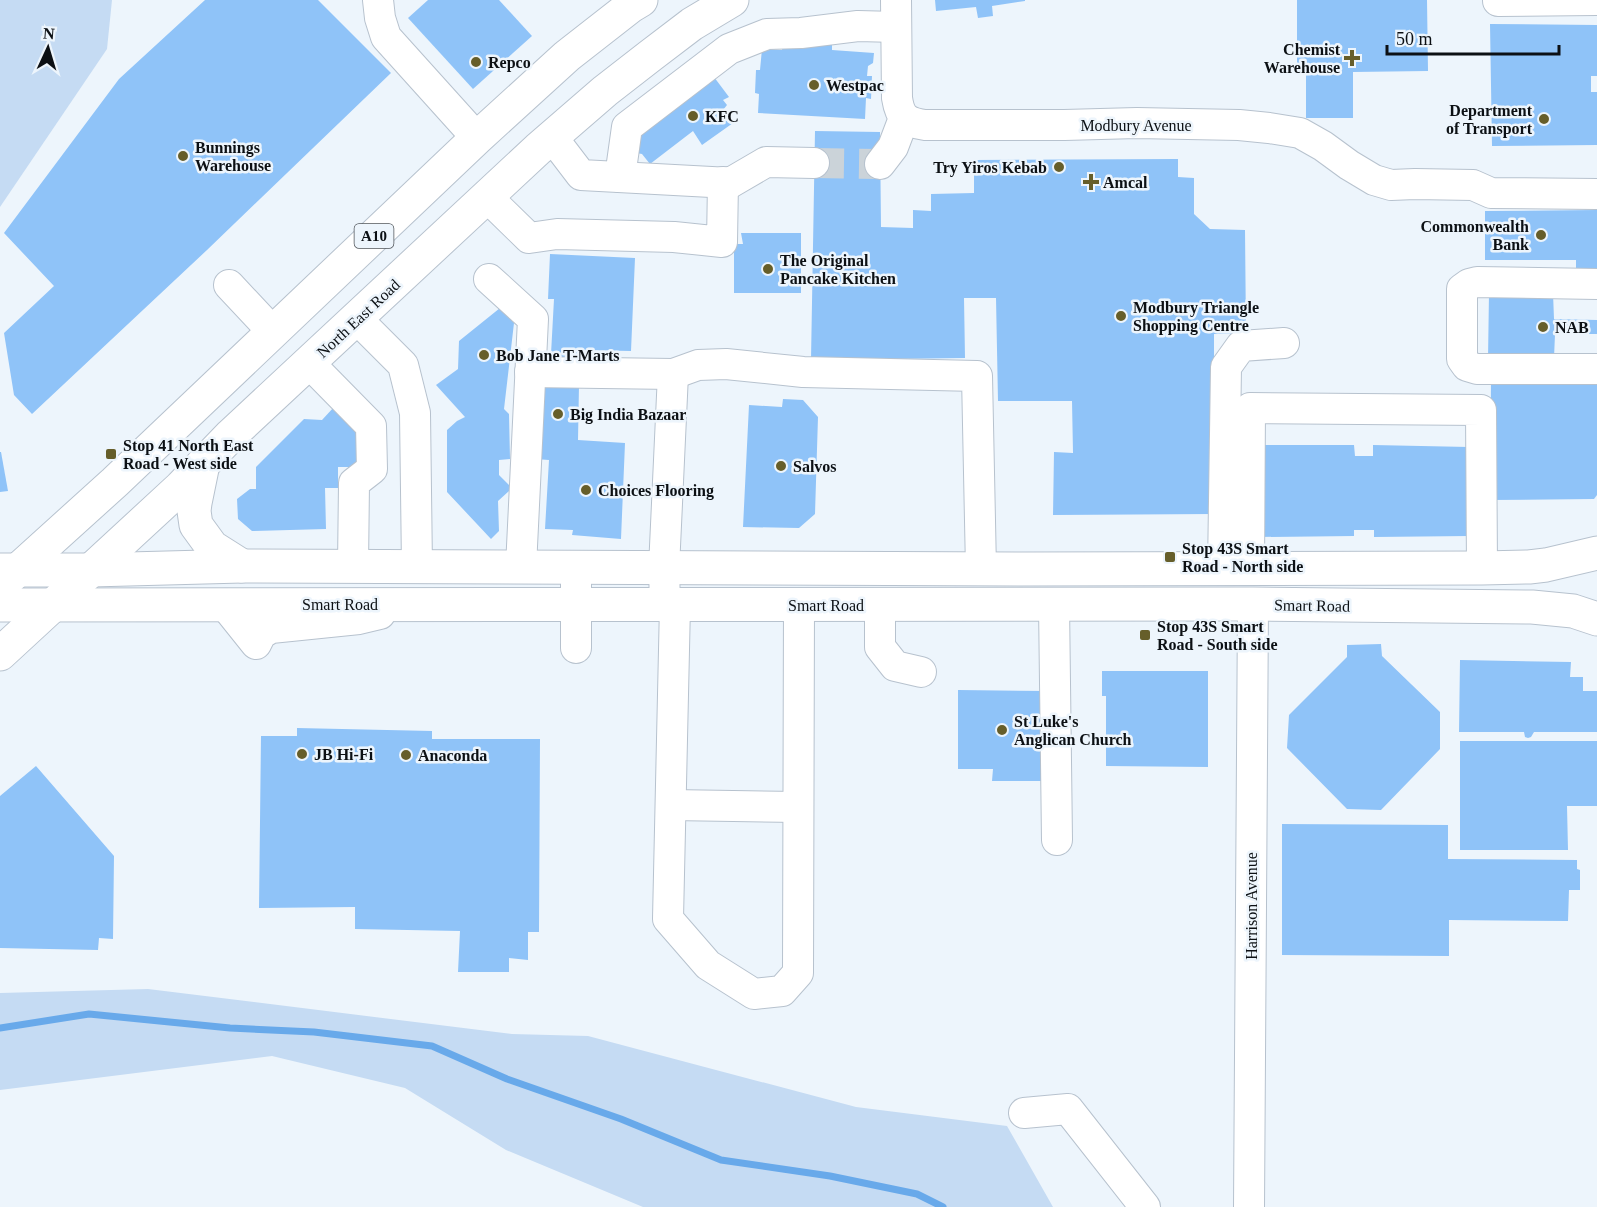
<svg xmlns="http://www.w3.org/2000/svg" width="1597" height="1207" font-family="'Times New Roman',serif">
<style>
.green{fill:#c5dbf3}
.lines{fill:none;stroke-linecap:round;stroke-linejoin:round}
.stream{stroke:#68a9ea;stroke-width:7}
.building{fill:#8fc3f8}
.minor-tunnel{stroke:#cbd3d9;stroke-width:30;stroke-dasharray:30 15;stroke-linecap:butt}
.minor-casing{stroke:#b7c2ce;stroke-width:32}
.major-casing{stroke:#b7c2ce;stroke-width:35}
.highway-casing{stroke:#b7c2ce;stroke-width:35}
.minor{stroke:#fff;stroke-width:30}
.major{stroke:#fff;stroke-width:33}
.highway{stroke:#fff;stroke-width:33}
.poi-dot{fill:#665e2a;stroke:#edf5fc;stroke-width:2}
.labels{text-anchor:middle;stroke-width:5;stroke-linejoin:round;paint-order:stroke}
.shield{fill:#edf5fc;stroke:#50555a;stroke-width:1.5}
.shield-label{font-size:15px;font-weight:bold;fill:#0c1014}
.poi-label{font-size:16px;font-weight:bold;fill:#0c1014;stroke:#edf5fc;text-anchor:start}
.street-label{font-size:16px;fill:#0c1014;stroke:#edf5fc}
</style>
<rect width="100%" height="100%" fill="#edf5fc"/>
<!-- green -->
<g class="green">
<path d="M0 0H112L107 49 0 207Z"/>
<path d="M148 989 512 1034 588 1036 856 1107 1007 1126 1053 1207H643L506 1150 405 1088 272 1056 0 1090V993Z"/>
</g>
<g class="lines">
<!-- stream -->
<path class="stream" d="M0 1028 89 1014 230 1028 314 1032 432 1046 507 1079 621 1119 721 1160 830 1176 917 1194 943 1207"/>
</g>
<!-- building -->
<g class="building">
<path d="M205 0H318L391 73 207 250 32 414 14 395 4 333 54 286 4 233 119 79Z"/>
<path d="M428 0H499L532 36 473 89 408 18Z"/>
<path d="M935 0H1025V1L992 6 993 16 978 18 976 7 936 11Z"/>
<path d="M1297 0H1427L1428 71 1353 72V118H1306V66H1297Z"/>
<path d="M1490 24 1597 25V76H1591V92H1597V145L1492 146Z"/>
<path d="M832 43V50L874 53 873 63 868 66 867 76H872L871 99 866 98 865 119 758 113 759 94 755 93 756 70H760L762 49 782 50 783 46Z"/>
<path d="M711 73 729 97 723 100 727 105 723 110 733 123 702 145 693 131 650 164 642 154 614 149Z"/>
<path d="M815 131 880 132 881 227 913 228V210L931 211V194L974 193V160L1178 159V177L1194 178V214L1210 229 1245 230 1246 333 1214 334V514L1053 515 1054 452 1073 453 1072 401H998L996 298H964L965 358 811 360Z"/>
<path d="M1597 210V272L1576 274V260H1485V211Z"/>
<path d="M741 233H801V293H734V244H743Z"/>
<path d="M550 254 635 258 631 351 581 350 580 367 545 365V355L551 354 554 299H548Z"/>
<path d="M1489 293H1553L1554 319 1597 320V334H1555L1554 358 1488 359Z"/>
<path d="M500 308 514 323 504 409 509 414 510 459 499 460V475L509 485V491L498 501 499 531 491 539 447 492V430L457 421 465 417 436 385 458 369 459 341Z"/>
<path d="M1491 379H1597V495L1594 499 1490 500Z"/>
<path d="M538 383 579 385 578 440 625 443 621 539 572 535 573 530 545 529 549 460 535 459Z"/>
<path d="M783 399 803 400 818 417 815 514 799 528 743 527 749 405 782 407Z"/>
<path d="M334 407 359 432 360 467H338V488H325L326 529 252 531 238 519 237 499 250 489H256V467L304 419 322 420Z"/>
<path d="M1259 445H1354L1355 456H1373V445L1469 447V536L1374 537V530H1354V536L1259 537Z"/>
<path d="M0 452H1L8 491 0 492Z"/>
<path d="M1381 644 1382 656 1440 712V749L1381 810 1347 809 1287 748 1289 715 1347 657V645Z"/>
<path d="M1460 660 1571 662 1570 677H1583V691H1597V732H1534L1531 737 1528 738 1525 737 1524 732H1459Z"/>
<path d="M1102 671H1208V767L1106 766V696H1102Z"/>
<path d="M958 690 1046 691V781H992L993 769H958Z"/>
<path d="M297 728 432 731V739H540L539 932H528V960L509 958V972H458L460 931 355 929V907L259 908 261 736H297Z"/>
<path d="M1460 741H1597V806H1567L1568 850H1460Z"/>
<path d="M36 766 114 856 113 939 99 938 98 950 0 948V796Z"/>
<path d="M1282 824 1448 825V859L1577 860V869L1580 870V890H1569L1568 921 1449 920V956L1282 955Z"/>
</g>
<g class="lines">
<!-- minor-tunnel -->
<path class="minor-tunnel" d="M814 163 880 164"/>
<!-- minor casing -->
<g class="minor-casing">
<g id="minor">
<path d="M378 0 380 18 386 37 477 138"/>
<path d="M896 0 897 98C900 117 905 122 925 125H1064L1137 123 1239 125 1269 128 1300 133 1323 146 1349 165 1374 180 1391 185 1415 184 1473 185 1491 193 1597 194"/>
<path d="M1498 0V1L1597 0"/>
<path d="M552 137 581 175 730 183 766 162 814 163"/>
<path d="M880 164 893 147 904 118"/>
<path d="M620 177 627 127 729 49 767 34 801 33 858 26 896 27"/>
<path d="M487 197 529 238 557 234 674 237 722 242 723 182"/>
<path d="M489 279 533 319 521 567"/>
<path d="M1597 284 1477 282 1469 284 1462 289V359L1467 366 1477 369H1597"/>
<path d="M229 285 273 332"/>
<path d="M357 319 403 365 415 413 417 567"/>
<path d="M309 363 371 426 372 469 354 483 353 566"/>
<path d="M530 372 673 374 698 365 726 364 803 372 977 376 981 569"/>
<path d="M576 568V648"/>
<path d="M1223 569 1226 367 1241 346 1284 343"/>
<path d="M1249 569 1250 408 1481 410 1482 568"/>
<path d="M224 604 256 644 261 634 271 628 359 619 380 614"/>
<path d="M1054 604 1057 840"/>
<path d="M665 605 664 568 673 374"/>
<path d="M675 605 668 919 708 965 754 994 782 991 798 973 799 605"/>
<path d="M880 605V647L895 666 921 672"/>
<path d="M671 805 798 807"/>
<path d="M1024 1113 1068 1109 1145 1207"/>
<path d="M1249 1207 1253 604"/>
</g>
</g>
<!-- major casing -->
<g class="major-casing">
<g id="major">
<path d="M203 464 195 503 194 511 196 525 212 547 242 566"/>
<path d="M0 570H91L242 566 1021 569 1482 568 1529 567 1546 565 1597 553"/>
<path d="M0 605 1253 604 1532 607 1573 611 1597 619"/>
</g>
</g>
<!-- highway casing -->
<g class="highway-casing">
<g id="highway">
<path d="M0 586 115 482 477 138 567 56 631 6 641 0"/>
<path d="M0 654 181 487 231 435 538 149 605 91 650 56 692 24 732 0"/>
</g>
</g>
<!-- minor -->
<use href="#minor" class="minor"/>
<!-- major -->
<use href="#major" class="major"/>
<!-- highway -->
<use href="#highway" class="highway"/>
</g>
<!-- markers -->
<g class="poi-dot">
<path d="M1349 49h6v6h6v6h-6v6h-6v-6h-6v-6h6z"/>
<circle cx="476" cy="62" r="6"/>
<circle cx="814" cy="85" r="6"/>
<circle cx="693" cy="116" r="6"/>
<circle cx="1544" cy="119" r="6"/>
<circle cx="183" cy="156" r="6"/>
<circle cx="1059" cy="167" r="6"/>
<path d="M1088 173h6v6h6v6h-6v6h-6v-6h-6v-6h6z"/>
<circle cx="1541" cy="235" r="6"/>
<circle cx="768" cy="269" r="6"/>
<circle cx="1121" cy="316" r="6"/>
<circle cx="1543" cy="327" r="6"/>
<circle cx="484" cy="355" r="6"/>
<circle cx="558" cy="414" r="6"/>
<rect x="105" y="448" width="12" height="12" rx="3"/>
<circle cx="781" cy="466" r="6"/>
<circle cx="586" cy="490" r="6"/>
<rect x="1164" y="551" width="12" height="12" rx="3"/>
<rect x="1139" y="629" width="12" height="12" rx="3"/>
<circle cx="1002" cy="730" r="6"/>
<circle cx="302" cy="754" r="6"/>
<circle cx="406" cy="755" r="6"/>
</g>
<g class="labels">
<!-- shield labels -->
<rect class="shield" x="354.5" y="224" width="39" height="24" rx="4.5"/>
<g class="shield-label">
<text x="374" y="241">A10</text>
</g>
<!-- poi labels -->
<g class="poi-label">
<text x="1340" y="55" text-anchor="end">Chemist<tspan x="1340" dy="18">Warehouse</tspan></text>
<text x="488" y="68">Repco</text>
<text x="826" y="91">Westpac</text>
<text x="1532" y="116" text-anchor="end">Department<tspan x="1532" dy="18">of Transport</tspan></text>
<text x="705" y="122">KFC</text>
<text x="195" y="153">Bunnings<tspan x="195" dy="18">Warehouse</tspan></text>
<text x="1047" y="173" text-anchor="end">Try Yiros Kebab</text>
<text x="1103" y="188">Amcal</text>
<text x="1529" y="232" text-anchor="end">Commonwealth<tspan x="1529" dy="18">Bank</tspan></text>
<text x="780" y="266">The Original<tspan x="780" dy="18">Pancake Kitchen</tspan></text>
<text x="1133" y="313">Modbury Triangle<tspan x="1133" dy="18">Shopping Centre</tspan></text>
<text x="1555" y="333">NAB</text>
<text x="496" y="361">Bob Jane T-Marts</text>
<text x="570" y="420">Big India Bazaar</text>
<text x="123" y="451">Stop 41 North East<tspan x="123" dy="18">Road - West side</tspan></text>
<text x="793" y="472">Salvos</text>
<text x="598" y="496">Choices Flooring</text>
<text x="1182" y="554">Stop 43S Smart<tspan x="1182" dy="18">Road - North side</tspan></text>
<text x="1157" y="632">Stop 43S Smart<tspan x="1157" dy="18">Road - South side</tspan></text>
<text x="1014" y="727">St Luke's<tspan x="1014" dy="18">Anglican Church</tspan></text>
<text x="314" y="760">JB Hi-Fi</text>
<text x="418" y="761">Anaconda</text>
</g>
<!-- street labels -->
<g class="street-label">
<text x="1136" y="131">Modbury Avenue</text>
<text transform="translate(358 318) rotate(-43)" y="6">North East Road</text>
<text x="340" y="610">Smart Road</text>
<text x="826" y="611">Smart Road</text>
<text transform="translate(1312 605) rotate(1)" y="6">Smart Road</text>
<text transform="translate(1251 906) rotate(-90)" y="6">Harrison Avenue</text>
</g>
</g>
<!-- north arrow -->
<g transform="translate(48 48) rotate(4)" stroke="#edf5fc" stroke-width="4.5" paint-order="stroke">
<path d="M0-4.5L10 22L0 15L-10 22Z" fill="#0c1014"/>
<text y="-9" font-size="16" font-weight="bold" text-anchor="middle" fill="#0c1014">N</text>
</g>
<!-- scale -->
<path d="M1387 45v9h172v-9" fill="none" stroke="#0c1014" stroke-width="3"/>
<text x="1396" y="45" font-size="18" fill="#0c1014" stroke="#edf5fc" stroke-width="4.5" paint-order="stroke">50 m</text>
</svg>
